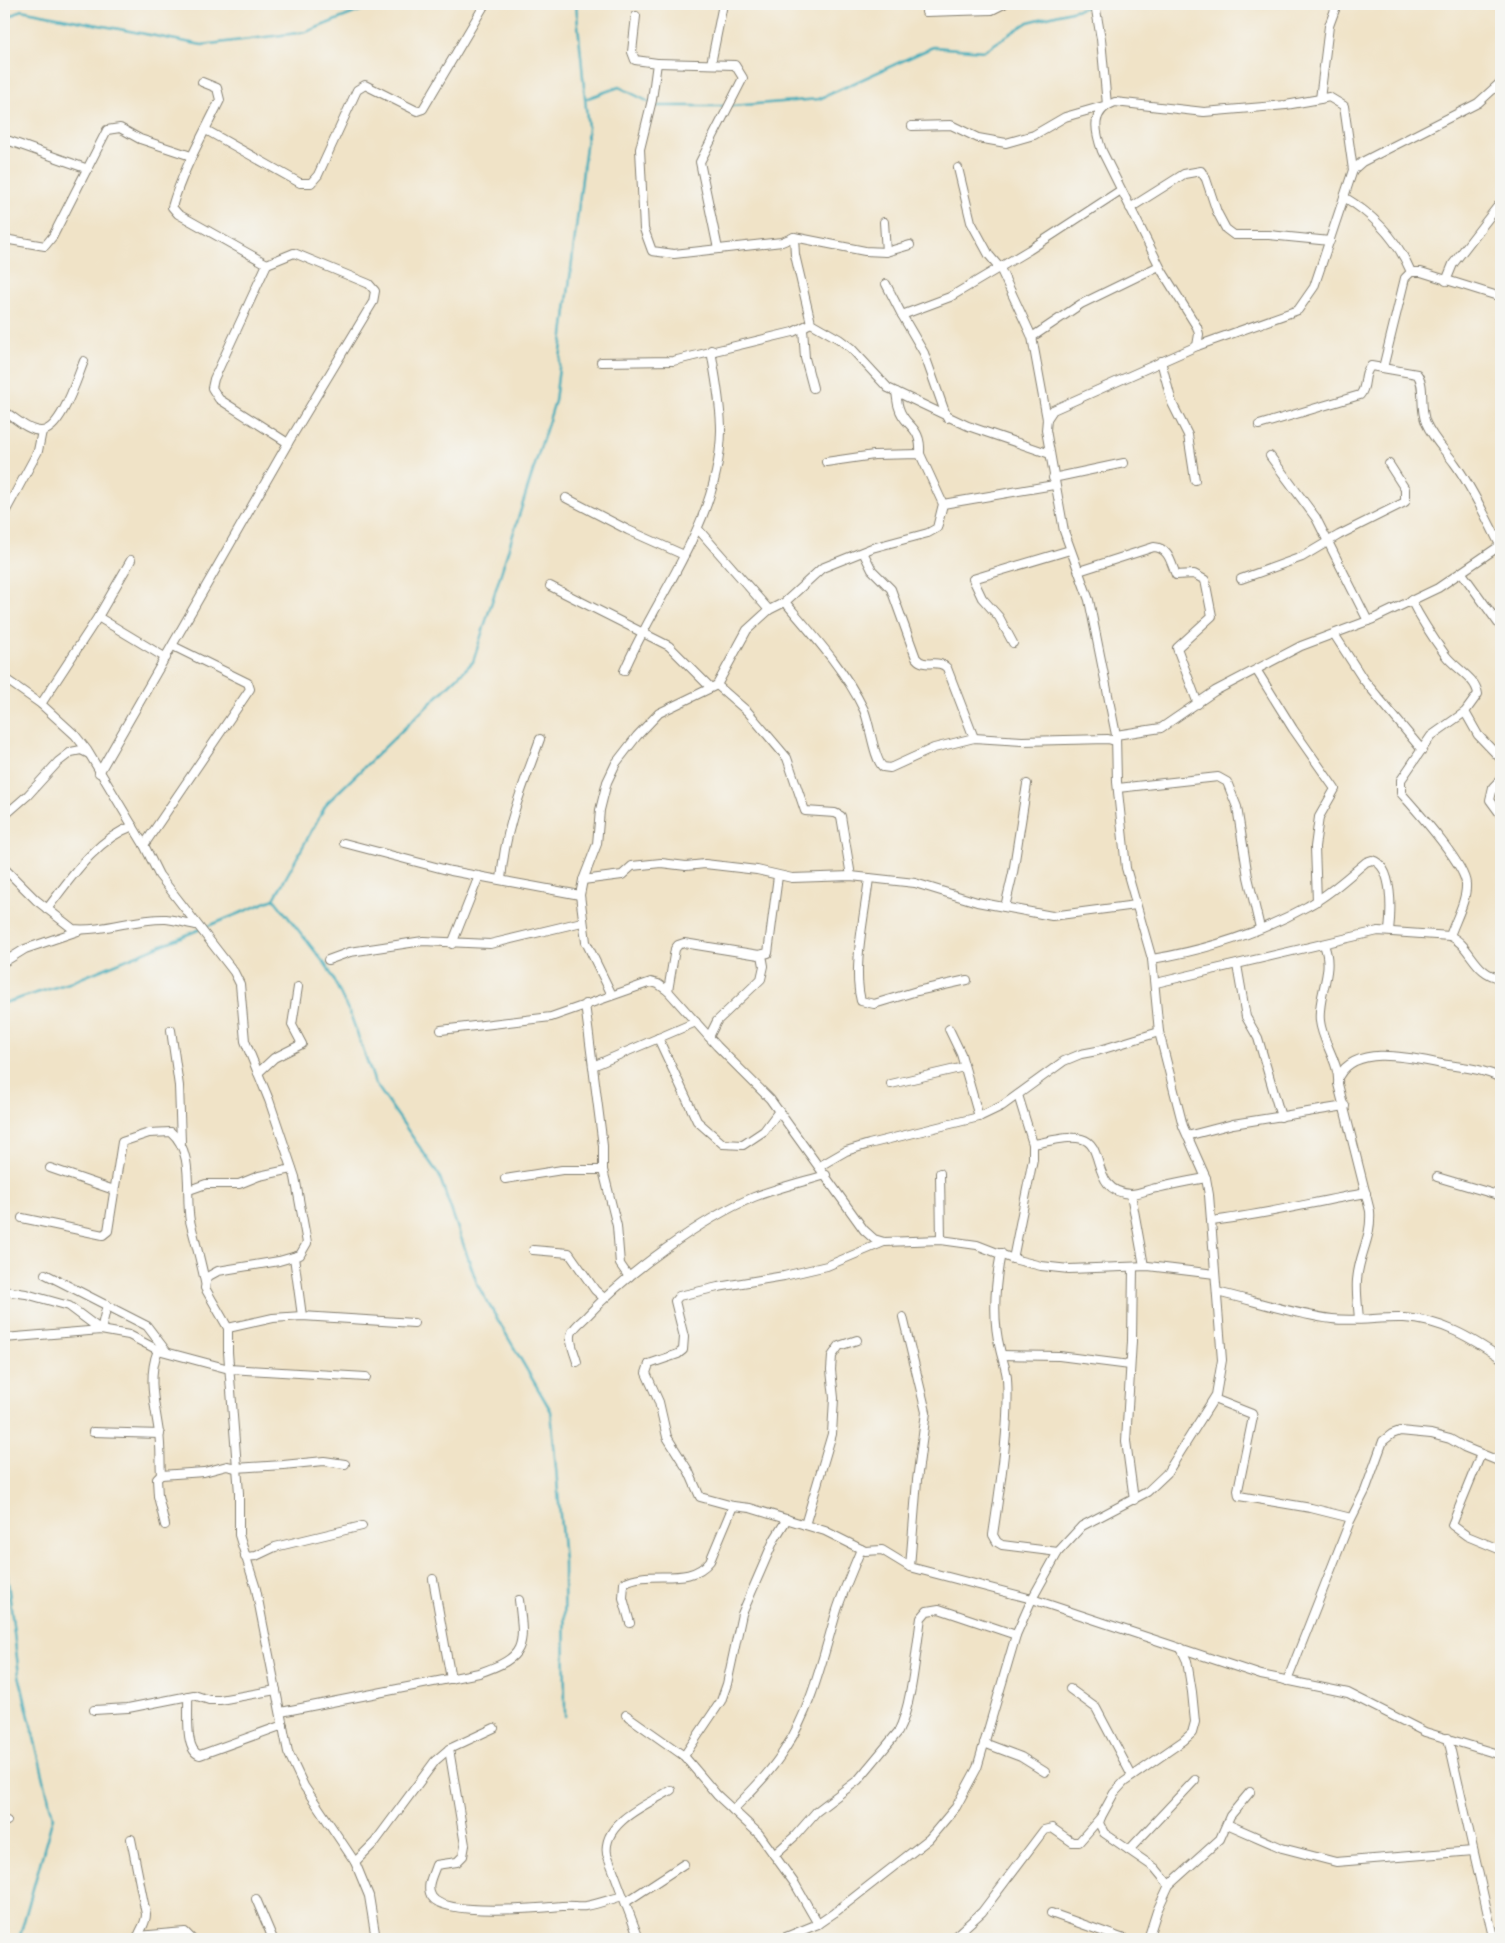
<svg xmlns="http://www.w3.org/2000/svg" width="1505" height="1943" font-family="Pangolin,sans-serif">
<style>
.lines{fill:none;stroke-linecap:round;stroke-linejoin:round}
.stream{stroke:#3cabba;stroke-width:2.5}
.minor-casing{stroke:#868072;stroke-width:10}
.minor{stroke:#fff;stroke-width:8}
</style>
<rect width="100%" height="100%" fill="#f6f6f2"/>
<filter id="ink" filterUnits="userSpaceOnUse"><feTurbulence type="fractalNoise" baseFrequency=".02" numOctaves="2"/><feDisplacementMap in="SourceGraphic" scale="10" xChannelSelector="R" yChannelSelector="G"/><feConvolveMatrix kernelMatrix="1 2 1 2 8 2 1 2 1" color-interpolation-filters="sRGB"/></filter>
<filter id="wash" filterUnits="userSpaceOnUse"><feTurbulence type="fractalNoise" baseFrequency=".0096" numOctaves="4" result="noise"/><feDisplacementMap in="SourceGraphic" scale="20" xChannelSelector="R" yChannelSelector="G"/><feGaussianBlur stdDeviation="1.12" result="paint"/><feColorMatrix in="noise" values="0 0 0 0 0 0 0 0 0 0 0 0 0 0 0 0 0 1.4 0 .05"/><feComposite in="paint" operator="in"/></filter>
<g filter="url(#wash)">
<rect width="100%" height="100%" fill="#f0e3c7"/>
<g class="lines">
<!-- stream -->
<g class="stream">
<path d="M4 21 21 10 202 45 306 32 377 4"/>
<path d="M585 99 619 87 657 106H726"/>
<path d="M732 106 819 99 933 47 984 51 1028 22 1099 4"/>
<path d="M274 899 328 968 351 1016 375 1083 439 1175 478 1286 551 1411 564 1561 565 1716"/>
<path d="M4 1003 69 983 274 899 327 803 473 662 555 401 588 129 576 4"/>
<path d="M4 1549 19 1675 53 1817 19 1939"/>
</g>
</g>
</g>
<g filter="url(#ink)">
<g class="lines">
<!-- minor casing -->
<g class="minor-casing">
<g id="minor">
<path d="M1337 4 1329 26 1320 99 1329 97 1344 106 1353 170"/>
<path d="M926 12 992 10 1004 4"/>
<path d="M636 16 632 52 635 60 657 63 652 100 640 149 644 229 652 251 674 254 782 242 794 237 795 255 811 323 839 339 851 348 888 388 968 426 1050 454"/>
<path d="M657 63 735 65 743 78 700 162 718 249"/>
<path d="M711 64 723 4"/>
<path d="M912 126 951 125 978 138 1006 143 1034 135 1065 117 1107 105 1101 39 1095 4"/>
<path d="M206 130 300 183H311L318 175 357 90 365 85 417 111 423 109 485 4"/>
<path d="M4 139 88 169"/>
<path d="M958 168 971 222 989 255 1000 268 1032 337 1047 419 1046 430 1064 531 1089 600 1116 735"/>
<path d="M1344 197C1374 215 1397 239 1411 272"/>
<path d="M1130 208 1184 174 1201 171 1206 179 1217 212 1226 229 1234 235H1269L1330 241"/>
<path d="M884 222 886 252"/>
<path d="M794 237 865 251 886 252 910 245"/>
<path d="M4 239 45 246 53 236 107 130 120 128 140 139 191 156"/>
<path d="M267 264 214 379 212 388 219 399 288 443"/>
<path d="M1446 281 1453 264 1501 202"/>
<path d="M886 284 902 315"/>
<path d="M803 328 805 358 813 388"/>
<path d="M1032 337 1081 304 1159 266"/>
<path d="M1197 346 1199 334 1197 327 1162 271 1102 151C1095 131 1090 111 1115 102L1204 112 1286 105 1320 99"/>
<path d="M1161 361 1172 403 1188 435 1195 480"/>
<path d="M601 362 673 361 793 332 811 323"/>
<path d="M1383 368 1405 278 1411 272H1421L1501 297"/>
<path d="M896 392C897 397 897 403 899 408 904 427 922 425 920 454"/>
<path d="M4 411C15 418 28 431 41 431 61 431 77 378 84 361"/>
<path d="M947 418 924 353 902 315 950 297 1029 250 1121 190"/>
<path d="M1047 419 1053 410 1197 346 1298 310 1314 287 1353 170 1362 162 1478 103 1501 82"/>
<path d="M1259 425 1360 395C1368 386 1362 374 1371 366L1417 374C1426 385 1419 407 1426 423 1433 439 1445 450 1455 464 1473 489 1486 518 1500 545"/>
<path d="M1270 456 1316 518 1368 621"/>
<path d="M1053 478 1124 463"/>
<path d="M566 498 628 530 684 555"/>
<path d="M943 504 1054 485"/>
<path d="M4 514 38 451 42 431"/>
<path d="M698 529 769 610"/>
<path d="M863 552 872 570 891 589 916 658C925 669 938 658 947 668L974 738"/>
<path d="M1079 571 1154 547C1169 548 1171 563 1176 575L1194 574 1205 580 1212 616 1177 648 1198 704"/>
<path d="M1462 573 1501 627"/>
<path d="M1241 579 1302 557 1339 535 1405 502V489L1389 464"/>
<path d="M550 586 669 646 710 687"/>
<path d="M1411 600C1421 620 1433 638 1446 656 1456 669 1476 678 1478 694L1465 712 1431 736 1401 780V793C1416 810 1465 864 1466 884 1467 900 1455 921 1450 936"/>
<path d="M785 602C814 636 845 670 864 710 870 724 874 760 883 767L890 768 934 748 974 738 1022 741 1108 739 1115 741"/>
<path d="M98 617 166 658"/>
<path d="M1334 634 1363 679 1422 750"/>
<path d="M1013 643 999 617 982 598 973 579 1070 550"/>
<path d="M624 671C658 592 720 520 721 430 721 403 715 376 711 350"/>
<path d="M1257 671 1293 729 1335 789 1319 817 1315 847 1317 901"/>
<path d="M4 678 41 704 75 735 87 750 144 845 159 875 234 972 240 984 245 1041 269 1100 295 1177 307 1243 300 1255 279 1261 218 1271 207 1277 205 1288 228 1328V1352L239 1493V1535L256 1589 288 1752 304 1786 355 1862 369 1896 376 1939"/>
<path d="M717 685 748 712 787 758 805 811 835 813 841 816 851 876"/>
<path d="M41 704 98 617 131 560"/>
<path d="M1465 712 1478 735 1501 759"/>
<path d="M99 773 288 443 373 302 375 291 369 284 294 253 267 264 178 214 172 207C183 169 203 135 220 100L217 88 202 82"/>
<path d="M1501 779 1493 787 1490 800 1501 815"/>
<path d="M1118 788 1218 777 1227 782 1237 807 1248 877 1260 928"/>
<path d="M4 816 28 795 58 762 71 752 81 750 89 754"/>
<path d="M344 843 451 871 580 895"/>
<path d="M144 845 250 689 248 683 173 646"/>
<path d="M4 868 36 900 73 929C104 932 135 918 166 919 176 920 186 923 196 925"/>
<path d="M869 878C865 914 852 968 861 1001L874 1004 917 991 967 980"/>
<path d="M501 880C505 827 522 789 540 739"/>
<path d="M583 880 622 875 632 866 661 863 686 866 705 864 757 870 792 878 851 876 915 883 977 902 1052 916 1136 905"/>
<path d="M1005 907 1013 873 1027 784"/>
<path d="M47 909C70 879 96 839 133 826"/>
<path d="M452 944 479 876"/>
<path d="M1324 945C1335 971 1317 995 1320 1021 1322 1042 1340 1063 1338 1084L1370 1211C1372 1238 1359 1254 1357 1280 1356 1292 1358 1306 1359 1319"/>
<path d="M1152 959C1206 950 1260 933 1308 906 1329 895 1348 877 1366 862L1372 860C1394 866 1391 913 1389 931"/>
<path d="M328 960 350 952 423 941 490 944 582 922"/>
<path d="M4 962 25 949 78 931"/>
<path d="M1237 965 1246 1017 1258 1038 1281 1117"/>
<path d="M1156 983 1378 931 1450 936C1471 945 1474 975 1501 978"/>
<path d="M668 991 675 949 678 945 684 943 759 955 768 953 778 876"/>
<path d="M612 995 586 942 580 895 583 880 597 844 600 810 607 782 616 763 637 736 659 713 717 685 747 630 769 610 785 602 822 568 872 548 928 533 937 528 943 504 920 454 874 455 826 462"/>
<path d="M585 1004 603 1146V1170L617 1226 620 1264 629 1277"/>
<path d="M949 1029 961 1054 979 1117"/>
<path d="M171 1030 179 1086 181 1142"/>
<path d="M441 1030 551 1017 651 982 658 984 668 991 717 1046 770 1099 864 1230 874 1239 884 1242 941 1240 977 1245 1013 1259 1041 1266 1069 1269 1148 1266 1215 1274"/>
<path d="M709 1037 717 1021 761 979 764 966 762 955"/>
<path d="M658 1038 697 1121 723 1144 743 1145 764 1131 779 1111"/>
<path d="M593 1066 696 1022"/>
<path d="M258 1073 274 1058 302 1044 292 1025 298 987"/>
<path d="M1339 1076C1358 1042 1418 1060 1448 1065 1468 1068 1483 1069 1501 1078"/>
<path d="M891 1084 964 1067"/>
<path d="M1187 1136 1233 1124 1345 1106"/>
<path d="M1033 1144C1048 1142 1067 1135 1082 1139 1106 1145 1090 1192 1131 1194 1139 1194 1149 1189 1157 1188 1173 1184 1189 1181 1206 1178"/>
<path d="M820 1166 846 1151 869 1144 979 1117 1002 1106 1064 1061 1081 1054 1097 1051 1159 1032"/>
<path d="M50 1168 114 1190"/>
<path d="M940 1173 941 1240"/>
<path d="M1437 1177 1501 1196"/>
<path d="M505 1179 562 1170H603"/>
<path d="M189 1190 206 1184H239L259 1176 292 1169"/>
<path d="M1131 1194 1144 1266"/>
<path d="M22 1218 103 1235 108 1231 122 1142 149 1133 171 1132C195 1152 185 1194 190 1221 195 1241 201 1261 205 1282"/>
<path d="M1211 1221C1263 1215 1314 1202 1366 1193"/>
<path d="M884 1242 827 1266 784 1276 718 1287 679 1296 675 1301 684 1337 683 1350 678 1354 649 1364 646 1373 659 1402 667 1437 689 1472 700 1497 733 1506 750 1508 825 1531 865 1551 882 1550 910 1567 1032 1599 1261 1675 1348 1693 1425 1732 1501 1755"/>
<path d="M533 1250 569 1253 595 1290 604 1298"/>
<path d="M1001 1253C995 1284 992 1318 1000 1349 1002 1359 1006 1368 1007 1378 1010 1426 1000 1487 993 1535L997 1542 1002 1545 1058 1552"/>
<path d="M294 1257 302 1316"/>
<path d="M1013 1259 1033 1159V1144L1018 1095"/>
<path d="M1133 1267 1132 1341 1126 1441 1134 1500"/>
<path d="M45 1274 147 1326 166 1351"/>
<path d="M4 1291 26 1294 69 1306 101 1330 107 1305"/>
<path d="M1217 1292C1255 1301 1293 1314 1332 1319 1356 1322 1380 1317 1404 1318 1442 1320 1471 1338 1501 1358"/>
<path d="M903 1317 926 1412 917 1480 910 1567"/>
<path d="M228 1328 273 1318 302 1316 414 1323"/>
<path d="M4 1338 101 1330 129 1335 158 1350 229 1369 366 1377"/>
<path d="M158 1350C147 1378 155 1404 159 1433 161 1447 160 1461 161 1475"/>
<path d="M1002 1355 1059 1356 1130 1365"/>
<path d="M577 1362C575 1354 568 1340 572 1332 575 1326 582 1321 587 1316 626 1274 701 1219 754 1197 777 1188 802 1182 826 1175"/>
<path d="M1214 1399 1252 1414 1253 1417 1238 1490 1239 1496 1311 1508 1351 1518"/>
<path d="M93 1432 160 1434"/>
<path d="M1481 1454 1452 1525 1467 1536 1501 1550"/>
<path d="M165 1525 158 1496 157 1479 161 1475 204 1472 227 1466 236 1468 283 1465 324 1461 345 1464"/>
<path d="M805 1525 832 1434 834 1398 831 1370 832 1356 839 1346 857 1340"/>
<path d="M245 1557 256 1556 275 1547 362 1526"/>
<path d="M433 1579 451 1679"/>
<path d="M630 1623 623 1598 624 1583C650 1568 689 1588 710 1561L733 1506"/>
<path d="M1287 1681 1350 1521 1365 1491 1383 1441 1392 1434 1400 1431 1431 1434 1450 1439 1464 1447 1501 1462"/>
<path d="M1070 1689 1096 1708 1132 1776"/>
<path d="M188 1696C189 1711 184 1751 200 1755L283 1725"/>
<path d="M94 1710 128 1708 194 1695 209 1700H220L276 1690"/>
<path d="M281 1712 479 1673C526 1657 525 1647 519 1600"/>
<path d="M626 1715 684 1756 717 1795 759 1834 795 1884 818 1924"/>
<path d="M1448 1738 1493 1937"/>
<path d="M984 1743 1021 1757 1045 1772"/>
<path d="M449 1749 465 1845 463 1856 457 1862 436 1865C433 1875 425 1887 432 1897 445 1917 541 1908 563 1906 571 1905 579 1907 586 1906 598 1904 611 1899 623 1896"/>
<path d="M684 1756 721 1701 727 1684 742 1614 774 1540 787 1519"/>
<path d="M733 1810C751 1791 771 1772 785 1749 812 1708 823 1656 837 1610 844 1589 853 1569 861 1549"/>
<path d="M1101 1817 1099 1823 1104 1833 1155 1868 1169 1885"/>
<path d="M4 1822 7 1821"/>
<path d="M1227 1824 1282 1848 1336 1862 1473 1851"/>
<path d="M131 1839 146 1914C146 1926 138 1931 138 1939"/>
<path d="M1129 1850 1195 1780"/>
<path d="M774 1855 795 1836 816 1812 858 1780 898 1732C912 1706 916 1650 921 1618L927 1611 939 1609 1016 1635"/>
<path d="M355 1862 375 1842 435 1761 449 1749 494 1728"/>
<path d="M256 1899 273 1939"/>
<path d="M626 1902 684 1864"/>
<path d="M1051 1913 1124 1939"/>
<path d="M138 1936 185 1932 192 1939"/>
<path d="M639 1939 607 1854C602 1822 648 1804 671 1790"/>
<path d="M781 1939 818 1924 834 1913 929 1839 956 1807 977 1768 1016 1635 1032 1599 1058 1552 1082 1526 1147 1492 1167 1473 1216 1395 1222 1360 1209 1195 1206 1178 1183 1126 1159 1032 1152 959 1126 868 1117 782 1116 735 1161 728 1215 691 1301 646 1373 619 1438 588 1501 545"/>
<path d="M952 1939 982 1912 1044 1830 1052 1828 1072 1842H1079L1101 1817 1114 1793 1124 1782 1183 1741 1192 1733 1195 1722 1192 1692 1187 1661 1181 1648"/>
<path d="M1148 1939 1157 1911 1169 1885 1220 1839 1230 1816 1250 1792"/>
<path d="M1484 1939 1501 1934"/>
</g>
</g>
<!-- minor -->
<use href="#minor" class="minor"/>
</g>
</g>
<!-- margin -->
<rect width="1505" height="1943" fill="none" stroke="#f6f6f2" stroke-width="20"/>
</svg>
